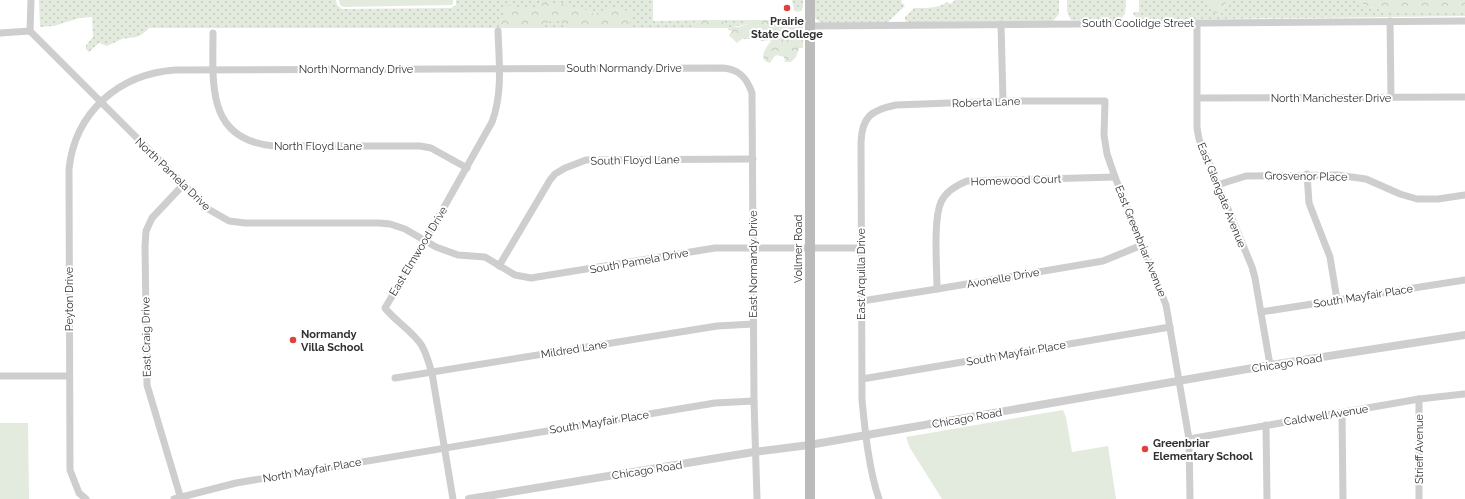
<svg xmlns="http://www.w3.org/2000/svg" width="1465" height="499" font-family="Raleway,sans-serif">
<style>
.grass{fill:url(#grass-dots)}
.forest{fill:url(#forest-crowns)}
.park{fill:#e3eade}
.lines{fill:none;stroke-linecap:round;stroke-linejoin:round}
.minor{stroke:#cecece;stroke-width:7}
.tertiary{stroke:#cecece;stroke-width:8}
.secondary{stroke:#bbb;stroke-width:10}
.poi-dot{fill:#df413d;stroke:#fff;stroke-width:1.5}
.labels{text-anchor:middle;stroke-width:4;stroke-linejoin:round;paint-order:stroke}
.poi-label{font-size:11px;font-weight:bold;fill:#313131;stroke:#fff;text-anchor:start}
.street-label{font-size:11px;fill:#313131;stroke:#fff}
</style>
<defs>
<pattern id="grass-dots" width="8" height="8" patternUnits="userSpaceOnUse"><rect width="8" height="8" fill="#e3eade"/><path d="M2 2h.1M6 6h.1" fill="none" stroke="#c3c9bf" stroke-width="1.8" stroke-linecap="round"/></pattern>
<pattern id="forest-crowns" width="20" height="18" patternUnits="userSpaceOnUse"><rect width="20" height="18" fill="#e3eade"/><path d="M2 6a3 3 0 1 1 6 0M12 15a3 3 0 1 1 6 0" fill="none" stroke="#c3c9bf"/></pattern>
</defs>
<rect width="100%" height="100%" fill="#fff"/>
<!-- grass -->
<g class="grass">
<path d="M39 0H336L337 5 342 9 451 8 456 5V0H653V21L699 20 691 25V28H149C138 40 136 36 122 39 117 41 112 44 107 46L99 43 89 52 86 49V45L93 37 92 17 79 18 54 26 40 27Z"/>
<path d="M792 0H803V7L801 11 797 12 794 10Z"/>
<path d="M814 0H902L901 2 905 6 888 22 821 23 815 18Z"/>
<path d="M955 0H1059V14L1053 21 907 22 905 20V17L914 8C926 8 937 9 947 2L951 4Z"/>
<path d="M1067 0H1126L1125 14 1119 20H1071L1067 12Z"/>
<path d="M1139 0H1211L1208 2 1220 12 1228 0H1359L1365 6 1386 11H1465V16L1139 20 1133 14 1134 12H1139Z"/>
<path d="M720 20H750L748 24 728 28H726V24Z"/>
</g>
<!-- forest -->
<g class="forest">
<path d="M1211 0H1228L1220 12 1214 13 1208 2Z"/>
<path d="M1359 0H1465V11H1386L1365 6Z"/>
<path d="M547 1 551 3H562C567 7 582 10 589 10L593 14 601 13 605 7 619 8 623 11 630 10 632 12 631 21 628 28H570L559 21H551L545 24 543 28H501L499 24 501 18 504 16V8L505 5C513 5 520 10 528 9 535 8 540 3 547 1Z"/>
<path d="M699 20H720L726 23V28H691V25Z"/>
<path d="M750 20H792L800 21 803 25V48H799L796 57 791 62H785L784 57 777 55 774 57 770 63C757 60 766 47 771 41L769 40 761 41 755 35 750 39H742L737 43 732 38 730 37 729 35 732 31 728 30V27H738L748 24Z"/>
</g>
<!-- park -->
<g class="park">
<path d="M339 0H453V4L451 5 343 7 340 5Z"/>
<path d="M1063 410 1066 417 1072 452 1108 446 1116 499H942L910 448 906 437Z"/>
<path d="M0 423H28L29 499H0Z"/>
</g>
<g class="lines">
<!-- minor -->
<g class="minor">
<path d="M1390 21 1391 97"/>
<path d="M1197 23V128L1199 139 1252 267 1255 278 1270 365"/>
<path d="M1001 24 1003 101"/>
<path d="M810 26 1465 21"/>
<path d="M30 31 208 209 229 221 245 223H379L390 224 405 229 436 247 458 255 485 257 515 275 531 278 715 248H861"/>
<path d="M30 31 31 0"/>
<path d="M0 33 30 31"/>
<path d="M213 33C213 84 206 140 274 146H420L431 148 467 168"/>
<path d="M1198 98 1465 97"/>
<path d="M1307 174 1309 203 1330 257 1337 300"/>
<path d="M1217 185 1246 176 1337 175 1366 179 1400 194 1417 199H1438L1465 195"/>
<path d="M499 266 550 180 555 174 565 168 586 160 753 159"/>
<path d="M937 289C937 268 933 220 941 202 946 191 957 185 967 181L1115 177"/>
<path d="M862 301 937 289 1103 261 1142 245"/>
<path d="M1261 312 1465 280"/>
<path d="M0 376H69"/>
<path d="M395 378 717 326 753 324"/>
<path d="M862 379 1170 327"/>
<path d="M1419 399V499"/>
<path d="M1342 413 1343 499"/>
<path d="M1266 425 1267 499"/>
<path d="M1189 439 1419 399 1464 394"/>
<path d="M86 499 79 493 70 470 69 169C75 112 119 74 175 70L723 68C739 69 747 78 752 93L754 401 757 499"/>
<path d="M174 499 236 483 715 403 754 401"/>
<path d="M181 499 147 385 145 246 146 231 152 218 183 185"/>
<path d="M453 499 432 373C429 364 427 355 422 346 413 331 396 322 385 308L425 241 492 122C503 93 499 61 498 31"/>
<path d="M879 499C869 470 865 431 862 400L861 142C862 116 872 110 896 105L1003 101H1105L1104 135 1107 154 1115 177 1166 305 1189 439 1190 499"/>
</g>
<!-- tertiary -->
<path class="tertiary" d="M469 499 754 452 809 445 1270 365 1465 335"/>
<!-- secondary -->
<path class="secondary" d="M810 499V0"/>
</g>
<!-- markers -->
<g class="poi-dot">
<circle cx="787" cy="8" r="4"/>
<circle cx="293" cy="340" r="4"/>
<circle cx="1145" cy="449" r="4"/>
</g>
<g class="labels">
<!-- poi labels -->
<g class="poi-label">
<text x="787" y="25" text-anchor="middle">Prairie<tspan x="787" dy="13">State College</tspan></text>
<text x="301" y="338">Normandy<tspan x="301" dy="13">Villa School</tspan></text>
<text x="1153" y="447">Greenbriar<tspan x="1153" dy="13">Elementary School</tspan></text>
</g>
<!-- street labels -->
<g class="street-label">
<text x="1138" y="27">South Coolidge Street</text>
<text x="624" y="72">South Normandy Drive</text>
<text x="356" y="73">North Normandy Drive</text>
<text x="1331" y="102">North Manchester Drive</text>
<text transform="translate(986 102) rotate(-2)" y="4">Roberta Lane</text>
<text x="318" y="150">North Floyd Lane</text>
<text transform="translate(635 160) rotate(-1)" y="4">South Floyd Lane</text>
<text transform="translate(173 174) rotate(44)" y="4">North Pamela Drive</text>
<text transform="translate(1306 176) rotate(1)" y="4">Grosvenor Place</text>
<text transform="translate(1016 180) rotate(-2)" y="4">Homewood Court</text>
<text transform="translate(1222 195) rotate(68)" y="4">East Glengate Avenue</text>
<text transform="translate(1141 241) rotate(68)" y="4">East Greenbriar Avenue</text>
<text transform="translate(798 249) rotate(-90)" y="4">Vollmer Road</text>
<text transform="translate(418 251) rotate(-59)" y="4">East Elmwood Drive</text>
<text transform="translate(639 261) rotate(-10)" y="4">South Pamela Drive</text>
<text transform="translate(753 264) rotate(-90)" y="4">East Normandy Drive</text>
<text transform="translate(861 274) rotate(-90)" y="4">East Arquilla Drive</text>
<text transform="translate(1003 278) rotate(-10)" y="4">Avonelle Drive</text>
<text transform="translate(1363 296) rotate(-9)" y="4">South Mayfair Place</text>
<text transform="translate(69 299) rotate(-90)" y="4">Peyton Drive</text>
<text transform="translate(146 337) rotate(-91)" y="4">East Craig Drive</text>
<text transform="translate(574 349) rotate(-9)" y="4">Mildred Lane</text>
<text transform="translate(1016 353) rotate(-10)" y="4">South Mayfair Place</text>
<text transform="translate(1287 363) rotate(-9)" y="4">Chicago Road</text>
<text transform="translate(1326 415) rotate(-9)" y="4">Caldwell Avenue</text>
<text transform="translate(967 418) rotate(-10)" y="4">Chicago Road</text>
<text transform="translate(599 422) rotate(-9)" y="4">South Mayfair Place</text>
<text transform="translate(1419 449) rotate(-90)" y="4">Strieff Avenue</text>
<text transform="translate(312 470) rotate(-10)" y="4">North Mayfair Place</text>
<text transform="translate(647 470) rotate(-9)" y="4">Chicago Road</text>
</g>
</g>
</svg>
